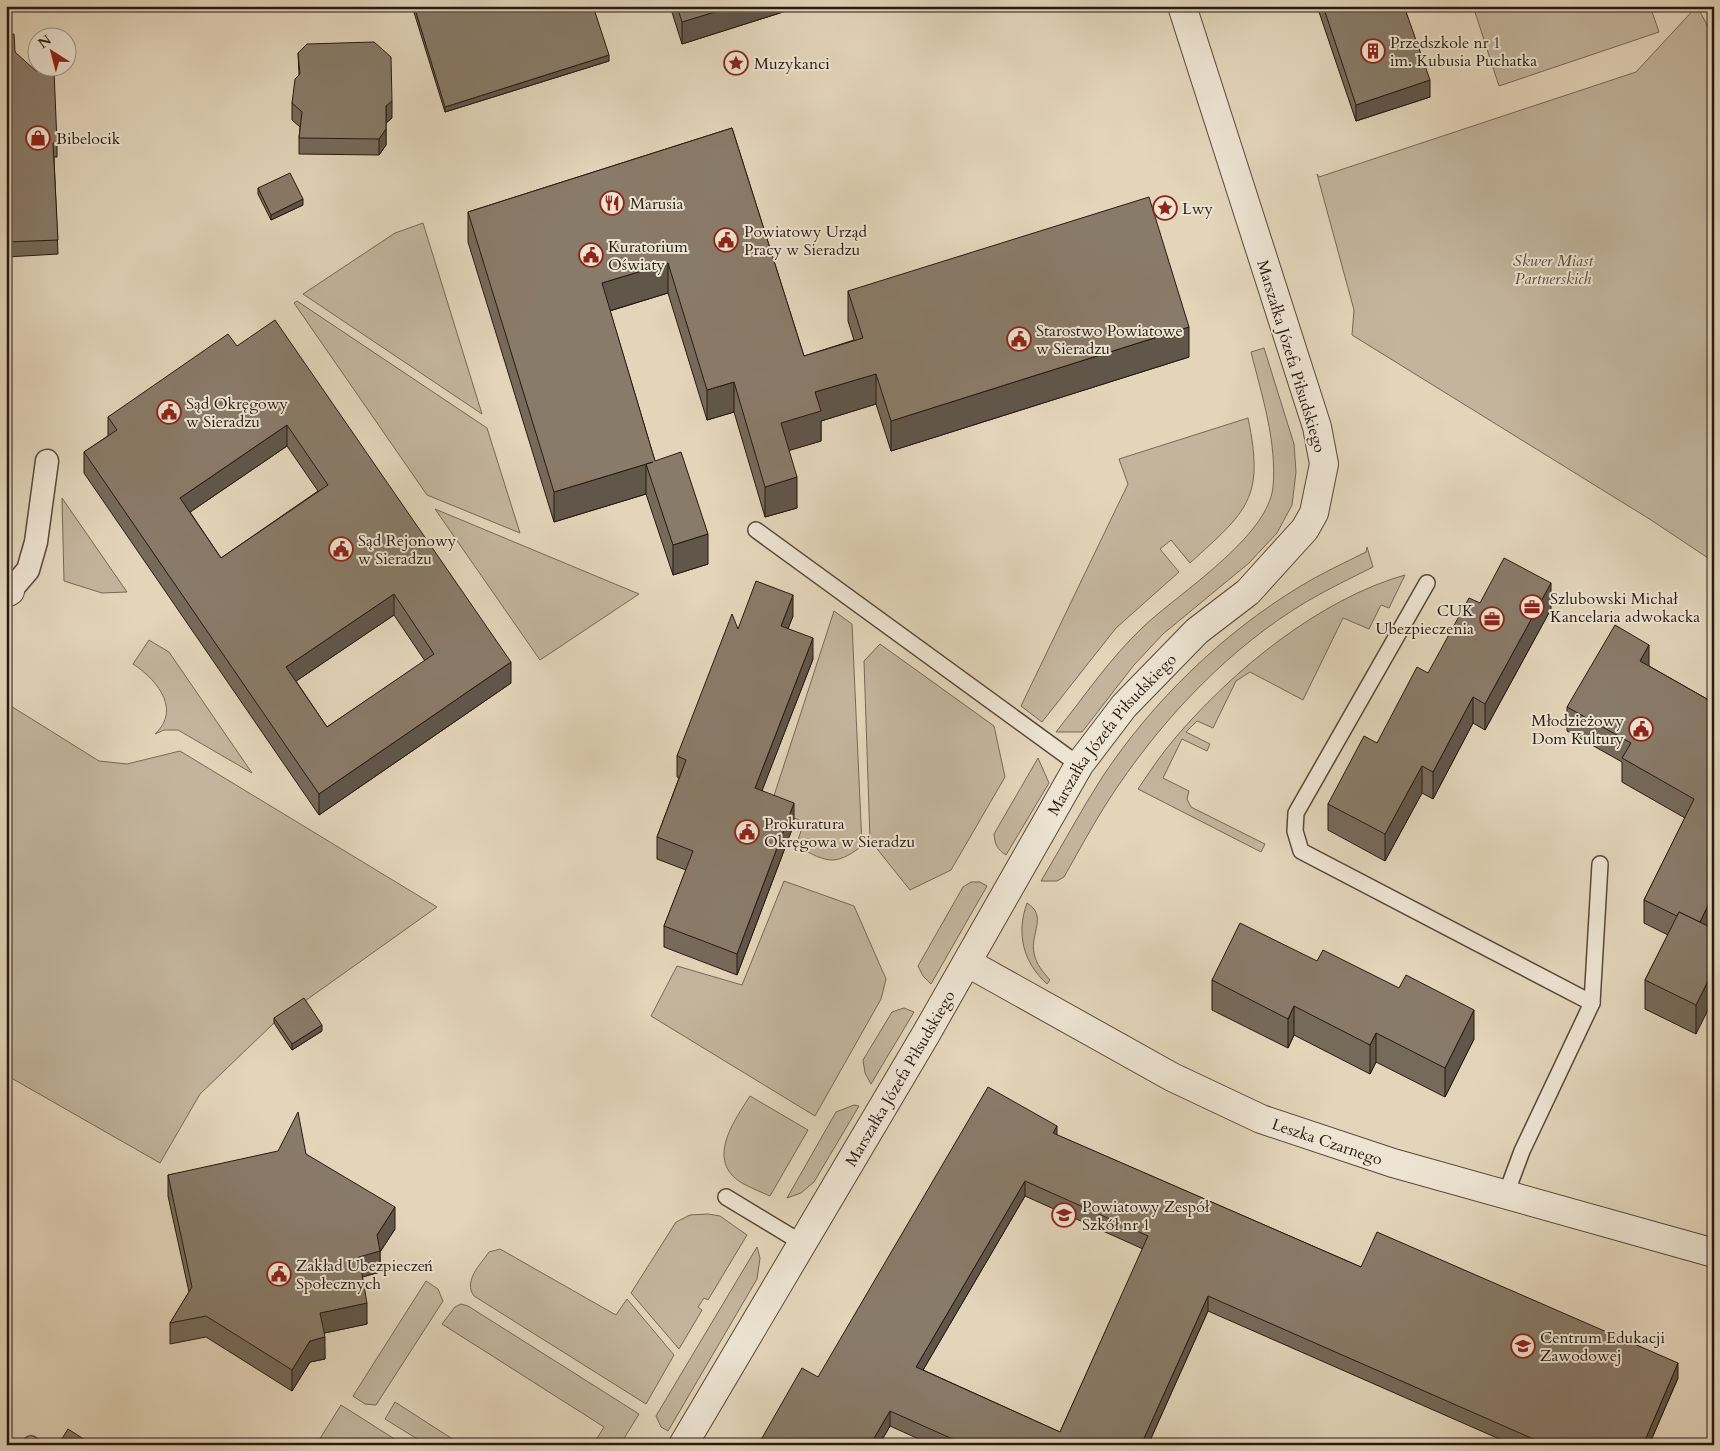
<svg xmlns="http://www.w3.org/2000/svg" width="1720" height="1451" font-family="Cardo,serif">
<style>
.green{fill:#c3b59d;stroke:#766757}
.lines{fill:none;stroke-linecap:round;stroke-linejoin:round}
.service-casing{stroke:#57483b;stroke-width:18}
.pedestrian-casing{stroke:#57483b;stroke-width:25}
.minor-casing{stroke:#57483b;stroke-width:30}
.service{stroke:#ede4d2;stroke-width:15}
.pedestrian{stroke:#ede4d2;stroke-width:22}
.minor{stroke:#ede4d2;stroke-width:28}
.wall{fill:#766a5a;stroke:#281911;fill-rule:evenodd}
.shaded-wall{fill:#60564a;stroke:#281911}
.building{fill:#897b69;stroke:#281911;fill-rule:evenodd}
.labels{text-anchor:middle;stroke-width:4;stroke-linejoin:round;paint-order:stroke}
.poi-label{font-size:16px;fill:#281911;stroke:#ede4d2;text-anchor:start}
.park-label{font-size:16px;font-style:italic;fill:#56483b;stroke:#ede4d2}
.street-label{font-size:16px;fill:#281911;stroke:#ede4d2}
</style>
<rect width="100%" height="100%" fill="#e3d5ba"/>
<filter id="stains"><feTurbulence type="fractalNoise" baseFrequency=".004" numOctaves="4"/><feColorMatrix values="0 0 0 0 .2 0 0 0 0 .09 0 0 0 0 .02 0 0 0 .5 -.17"/></filter>
<radialGradient id="worn" r=".72"><stop offset=".6" stop-color="#630" stop-opacity="0"/><stop offset="1" stop-color="#630" stop-opacity=".3"/></radialGradient>
<!-- green -->
<g class="green">
<path d="M1473 6H1650L1659 32 1499 86Z"/>
<path d="M1697 6 1714 38V562L1651 520 1352 335 1354 310 1317 174 1319 177 1636 72Z"/>
<path d="M423 223 482 414 303 294 395 233Z"/>
<path d="M297 301 487 428 520 533 427 495 294 303Z"/>
<path d="M1264 348 1294 444 1296 472 1292 505 1277 533 1249 563 1163 634 1134 665 1082 732H1056C1084 697 1110 658 1143 627 1179 593 1268 537 1273 487 1277 442 1262 396 1251 352Z"/>
<path d="M1248 418C1265 499 1247 511 1190 563L1171 540 1160 549 1179 572 1116 628 1042 722 1021 706 1128 484 1119 459Z"/>
<path d="M62 498 127 592 102 593 64 581Z"/>
<path d="M435 509 639 594 540 660Z"/>
<path d="M1367 547 1373 567C1351 578 1328 589 1306 602 1231 647 1167 714 1118 786 1098 815 1081 847 1064 877L1057 881H1041C1062 846 1081 810 1103 776 1153 701 1222 634 1299 587 1320 574 1344 563 1366 552Z"/>
<path d="M1405 575 1389 608 1381 605 1369 629 1343 618 1303 700 1250 672 1236 681 1213 728 1197 721 1186 732 1210 744 1207 751 1182 739 1163 778 1189 791 1187 799 1191 807 1265 844 1261 852 1138 789C1150 771 1162 753 1176 737 1233 670 1320 599 1405 575Z"/>
<path d="M834 611 852 624 862 846C833 868 826 861 796 846L804 822 770 808Z"/>
<path d="M149 640 169 652 252 773 178 730H164L155 734C182 709 156 679 133 664Z"/>
<path d="M880 644 994 726 1005 777 951 870 910 890 870 840 864 661Z"/>
<path d="M6 703 99 761 127 764 180 751 437 907 274 1023 200 1094 160 1163 6 1075Z"/>
<path d="M1038 758 1049 783 1006 855C997 849 995 845 994 834Z"/>
<path d="M784 881 854 906 886 979 881 999 815 1116 651 1016 677 966 742 985Z"/>
<path d="M971 882H980L987 886 931 984 923 976 918 966 963 887Z"/>
<path d="M1027 903C1048 916 1030 933 1034 953 1036 964 1043 972 1050 980L1047 984C1023 962 1016 934 1027 903Z"/>
<path d="M904 1008 914 1012 871 1084 865 1073 863 1060 892 1012Z"/>
<path d="M750 1096 808 1130 770 1196C761 1192 751 1188 742 1183 705 1161 734 1121 750 1096Z"/>
<path d="M854 1105 859 1106 814 1182 801 1193 787 1198 836 1112Z"/>
<path d="M708 1214 720 1216 747 1235 708 1300 704 1298 698 1307 702 1310 679 1349 631 1293 676 1222 690 1215Z"/>
<path d="M757 1247 760 1258 757 1279 668 1431 661 1427 656 1416Z"/>
<path d="M500 1249 616 1315 627 1299 674 1355 646 1404 474 1296C463 1281 480 1265 489 1252Z"/>
<path d="M426 1281 438 1289 443 1301 376 1405 365 1404 353 1396Z"/>
<path d="M461 1304 468 1306 639 1414 620 1445H593L604 1427 442 1324 455 1307Z"/>
<path d="M395 1402 462 1445H427L385 1419Z"/>
<path d="M341 1405 404 1445H316Z"/>
</g>
<g class="lines">
<!-- service casing -->
<g class="service-casing">
<g id="service">
<path d="M756 530 1079 765"/>
<path d="M1427 583 1296 813 1295 831 1301 851 1592 1003 1522 1151 1506 1194"/>
<path d="M1592 1003 1600 864"/>
<path d="M726 1197 802 1243"/>
<path d="M31 1445V1444"/>
</g>
</g>
<!-- pedestrian casing -->
<g class="pedestrian-casing">
<path id="pedestrian" d="M10 591 28 570 36 542 47 461"/>
</g>
<!-- minor casing -->
<g class="minor-casing">
<g id="minor">
<path d="M6 593 10 591"/>
<path id="s1" d="M968 963 1172 1077 1261 1119 1393 1163 1714 1253"/>
<path id="s2" d="M683 1445 926 1034 1079 765 1124 706 1197 631 1248 592 1305 529 1314 513 1324 464 1317 427 1182 6"/>
</g>
</g>
<!-- service -->
<use href="#service" class="service"/>
<!-- pedestrian -->
<use href="#pedestrian" class="pedestrian"/>
<!-- minor -->
<use href="#minor" class="minor"/>
</g>
<!-- wall -->
<g class="wall">
<path d="M412 6H593L609 61 445 112Z"/>
<path d="M670 6H802L682 44Z"/>
<path d="M1317 6H1404L1430 97 1356 121Z"/>
<path d="M6 35 15 52 57 143V157H54L58 254 6 257Z"/>
<path d="M298 53 392 118 386 123V145L379 155 299 154V138L300 127 292 120V103L299 75Z"/>
<path d="M732 128 804 356 854 340 848 321V291L1189 357 891 451 876 404 821 421V441L789 450 797 508 765 517 734 412 707 420 668 293 610 311 655 461 708 564 673 575 646 494 554 522 468 242V212Z"/>
<path d="M258 188 303 205 271 220 258 194Z"/>
<path d="M237 346 511 683 319 815 84 473V452L108 436V417ZM287 446 318 491 221 558 190 512ZM394 615 425 661 327 727 296 681Z"/>
<path d="M1480 603 1551 609 1485 730 1473 723 1433 799 1422 793 1385 861 1328 830V804L1377 743Z"/>
<path d="M793 616 788 628 813 659 762 790 794 824 737 975 664 947V926L686 870 657 859V837L679 778 677 777V756L738 629Z"/>
<path d="M1649 666 1714 703V917L1709 926 1696 1034 1645 1009V980L1668 935 1644 923V900L1685 818 1622 782V762L1567 731V707Z"/>
<path d="M1212 980 1474 1039 1445 1097 1376 1062 1370 1074 1294 1035 1288 1048 1212 1010Z"/>
<path d="M274 1018 322 1031 292 1050 274 1023Z"/>
<path d="M1057 1135 1361 1267 1678 1378 1649 1445H1513L1208 1311 1148 1445H932L890 1426 879 1445H758L818 1377ZM1025 1196 1143 1249 1060 1432 923 1370Z"/>
<path d="M306 1154 395 1229 380 1252V1272L362 1277 367 1324 324 1333 325 1359 310 1362 292 1391 206 1337 170 1344V1323L189 1292 168 1196V1175Z"/>
</g>
<!-- shaded-wall -->
<g class="shaded-wall">
<path d="M734 6H802L682 44V22Z"/>
<path d="M609 55V61L445 112V107Z"/>
<path d="M1430 80V97L1356 121V105Z"/>
<path d="M392 101V118L386 123V106Z"/>
<path d="M386 129V145L379 155V139Z"/>
<path d="M303 199V205L271 220V215Z"/>
<path d="M668 263V293L602 313V283Z"/>
<path d="M1189 327V357L891 451V421Z"/>
<path d="M876 374V404L821 421V441L781 453V423L815 392Z"/>
<path d="M734 382V412L707 420V390Z"/>
<path d="M287 425V446L180 519V498Z"/>
<path d="M646 464V494L554 522V492Z"/>
<path d="M797 477V508L765 517V487Z"/>
<path d="M708 534V564L673 575V545Z"/>
<path d="M1551 583V609L1485 730V704Z"/>
<path d="M394 594V615L286 688V667Z"/>
<path d="M793 595V616L781 647V626Z"/>
<path d="M813 638V659L755 809V788Z"/>
<path d="M1649 645V669L1640 661Z"/>
<path d="M511 662V683L319 815V794Z"/>
<path d="M1473 697V723L1433 799V772Z"/>
<path d="M1422 766V793L1385 861V834Z"/>
<path d="M794 803V824L737 975V954Z"/>
<path d="M1714 893V917L1698 950V926Z"/>
<path d="M1714 969V998L1696 1034V1005Z"/>
<path d="M1294 1006V1035L1288 1048V1019Z"/>
<path d="M1474 1010V1039L1445 1097V1068Z"/>
<path d="M322 1025V1031L292 1050V1044Z"/>
<path d="M1376 1033V1062L1370 1074V1045Z"/>
<path d="M1057 1126V1141L1053 1133Z"/>
<path d="M1025 1181V1196L916 1382V1367Z"/>
<path d="M395 1207V1229L380 1252V1272L359 1278V1257L377 1235Z"/>
<path d="M1208 1296V1311L1148 1445H1141Z"/>
<path d="M367 1303V1324L320 1334V1313Z"/>
<path d="M325 1337V1359L310 1362 292 1391V1370L310 1341Z"/>
<path d="M1678 1363V1378L1649 1445H1643Z"/>
<path d="M890 1411V1426L879 1445H870Z"/>
</g>
<!-- building -->
<g class="building">
<path d="M414 6H593L609 55 445 107Z"/>
<path d="M677 6H734L682 22Z"/>
<path d="M1323 6H1404L1430 80 1356 105Z"/>
<path d="M14 34 15 52 36 71 54 70 57 143H53L58 240 6 242V35Z"/>
<path d="M374 42 391 57 392 101 386 106V129L379 139 299 138 302 112 292 103 295 79 300 74 298 53 307 44Z"/>
<path d="M732 128 804 356 863 338 848 291 1149 197 1189 327 891 421 876 374 815 392 821 411 781 423 797 477 765 487 734 382 707 390 668 263 602 283 655 461 681 452 708 534 673 545 646 464 653 462 554 492 468 212Z"/>
<path d="M290 173 303 199 271 215 258 188Z"/>
<path d="M275 320 511 662 319 794 84 452 117 430 108 417 228 334 237 346ZM287 425 328 485 221 558 180 498ZM394 594 434 654 327 727 286 667Z"/>
<path d="M1504 558 1551 583 1485 704 1473 697 1433 772 1422 766 1385 834 1328 804 1364 736 1377 743 1417 667 1428 673 1469 598 1480 603Z"/>
<path d="M756 581 793 595 781 626 813 638 755 788 794 803 737 954 664 926 693 851 657 837 686 760 677 756 732 614 738 629Z"/>
<path d="M1615 625 1649 645 1640 661 1714 703V893L1700 922 1679 912 1677 916 1644 900 1694 799 1622 758 1631 743 1567 707Z"/>
<path d="M1679 912 1714 929V969L1696 1005 1645 980Z"/>
<path d="M1240 923 1317 961 1323 950 1399 988 1406 975 1474 1010 1445 1068 1376 1033 1370 1045 1294 1006 1288 1019 1212 980Z"/>
<path d="M304 998 322 1025 292 1044 274 1018Z"/>
<path d="M988 1087 1057 1126 1053 1133 1361 1267 1377 1232 1678 1363 1643 1445H1547L1208 1296 1141 1445H966L890 1411 870 1445H758L802 1368 818 1377ZM1025 1181 1148 1236 1060 1432 916 1367Z"/>
<path d="M298 1112 306 1154 395 1207 377 1235 380 1251 359 1257 367 1303 320 1313 325 1337 310 1341 292 1370 206 1316 170 1323 192 1287 168 1175 278 1151Z"/>
<path d="M68 1429 93 1445H58Z"/>
</g>
<!-- icons -->
<defs>
<g id="building-ring" transform="scale(1.25)"><circle r="9.5" fill="#ede4d2" stroke="#8f2418" stroke-width="1.5"/><path d="M-4-6H4V6H1V3H-1V6H-4ZM-2.5-4.3h1.7v1.8h-1.7ZM.8-4.3h1.7v1.8H.8ZM-2.5-1h1.7V.8h-1.7ZM.8-1h1.7V.8H.8Z" fill="#8f2418"/></g>
<g id="sight-ring" transform="scale(1.25)"><circle r="9.5" fill="#ede4d2" stroke="#8f2418" stroke-width="1.5"/><path d="M0-6L1.8-2.2L6-1.7L2.9 1.2L3.7 5.4L0 3.3L-3.7 5.4L-2.9 1.2L-6-1.7L-1.8-2.2Z" fill="#8f2418"/></g>
<g id="shop-ring" transform="scale(1.25)"><circle r="9.5" fill="#ede4d2" stroke="#8f2418" stroke-width="1.5"/><path d="M-5-2.5h2.3a2.7 3.5 0 0 1 5.4 0H5L5.5 6h-11ZM-1.5-2.5h3a1.5 2.3 0 0 0-3 0Z" fill="#8f2418"/></g>
<g id="restaurant-ring" transform="scale(1.25)"><circle r="9.5" fill="#ede4d2" stroke="#8f2418" stroke-width="1.5"/><path d="M-5-6h1v4h1v-4h1v4h1v-4h1v5L-1.5 .5V6h-2V.5L-5-1ZM5-6V6H3V1.5H1.5Q1.5-4 5-6Z" fill="#8f2418"/></g>
<g id="civic-ring" transform="scale(1.25)"><circle r="9.5" fill="#ede4d2" stroke="#8f2418" stroke-width="1.5"/><path d="M-.6-6.5H3V-4.5H.6V-3L4-1V1h2V6H-6V1h2V-1L-.6-3ZM-1.2 2.5V6h2.4V2.5Z" fill="#8f2418"/></g>
<g id="office-ring" transform="scale(1.25)"><circle r="9.5" fill="#ede4d2" stroke="#8f2418" stroke-width="1.5"/><path d="M-6-3h4V-5.5h4V-3h4V5H-6ZM-1-4.5V-3h2v-1.5ZM-6 0V1H6V0Z" fill="#8f2418"/></g>
<g id="school-ring" transform="scale(1.25)"><circle r="9.5" fill="#ede4d2" stroke="#8f2418" stroke-width="1.5"/><path d="M0-5L7-2L0 1L-7-2ZM-4 1L0 2.5L4 1V4Q0 6-4 4Z" fill="#8f2418"/></g>
</defs>
<g fill-rule="evenodd">
<use href="#building-ring" x="1373" y="51"/>
<use href="#sight-ring" x="736" y="63"/>
<use href="#shop-ring" x="38" y="138"/>
<use href="#restaurant-ring" x="612" y="203"/>
<use href="#sight-ring" x="1165" y="208"/>
<use href="#civic-ring" x="726" y="240"/>
<use href="#civic-ring" x="591" y="255"/>
<use href="#civic-ring" x="1019" y="339"/>
<use href="#civic-ring" x="169" y="412"/>
<use href="#civic-ring" x="341" y="549"/>
<use href="#office-ring" x="1532" y="607"/>
<use href="#office-ring" x="1492" y="619"/>
<use href="#civic-ring" x="1641" y="729"/>
<use href="#civic-ring" x="747" y="832"/>
<use href="#school-ring" x="1064" y="1215"/>
<use href="#civic-ring" x="279" y="1274"/>
<use href="#school-ring" x="1523" y="1346"/>
</g>
<g class="labels">
<!-- poi labels -->
<g class="poi-label">
<text x="1390" y="48">Przedszkole nr 1<tspan x="1390" dy="18">im. Kubusia Puchatka</tspan></text>
<text x="754" y="69">Muzykanci</text>
<text x="56" y="144">Bibelocik</text>
<text x="630" y="209">Marusia</text>
<text x="1182" y="214">Lwy</text>
<text x="744" y="237">Powiatowy Urząd<tspan x="744" dy="18">Pracy w Sieradzu</tspan></text>
<text x="608" y="252">Kuratorium<tspan x="608" dy="18">Oświaty</tspan></text>
<text x="1036" y="336">Starostwo Powiatowe<tspan x="1036" dy="18">w Sieradzu</tspan></text>
<text x="186" y="409">Sąd Okręgowy<tspan x="186" dy="18">w Sieradzu</tspan></text>
<text x="358" y="546">Sąd Rejonowy<tspan x="358" dy="18">w Sieradzu</tspan></text>
<text x="1550" y="604">Szlubowski Michał<tspan x="1550" dy="18">Kancelaria adwokacka</tspan></text>
<text x="1474" y="616" text-anchor="end">CUK<tspan x="1474" dy="18">Ubezpieczenia</tspan></text>
<text x="1624" y="726" text-anchor="end">Młodzieżowy<tspan x="1624" dy="18">Dom Kultury</tspan></text>
<text x="764" y="829">Prokuratura<tspan x="764" dy="18">Okręgowa w Sieradzu</tspan></text>
<text x="1082" y="1212">Powiatowy Zespół<tspan x="1082" dy="18">Szkół nr 1</tspan></text>
<text x="296" y="1271">Zakład Ubezpieczeń<tspan x="296" dy="18">Społecznych</tspan></text>
<text x="1540" y="1343">Centrum Edukacji<tspan x="1540" dy="18">Zawodowej</tspan></text>
</g>
<!-- park labels -->
<g class="park-label">
<text x="1553" y="266">Skwer Miast<tspan x="1553" dy="18">Partnerskich</tspan></text>
</g>
<!-- street labels -->
<g class="street-label">
<text transform="translate(1292 356) rotate(73)" y="6">Marszałka Józefa Piłsudskiego</text>
<text dy="6" stroke="none"><textPath href="#s2" startOffset="831">Marszałka Józefa Piłsudskiego</textPath></text>
<text dy="6" stroke="none"><textPath href="#s2" startOffset="426">Marszałka Józefa Piłsudskiego</textPath></text>
<text dy="6" stroke="none"><textPath href="#s1" startOffset="402">Leszka Czarnego</textPath></text>
</g>
</g>
<!-- margin -->
<rect width="1720" height="1451" fill="none" stroke="#e3d5ba" stroke-width="25"/>
<rect x="8" y="8" width="1705" height="1436" fill="none" stroke="#281911" stroke-width="2.5"/>
<rect x="12" y="12" width="1695" height="1426" fill="none" stroke="#281911"/>
<!-- north arrow -->
<g transform="translate(52 52) rotate(324)"><circle r="24" fill="#ede4d2" stroke="#9e9385"/>
<path d="M0-4L9 19L0 12L-9 19Z" fill="#8f2418"/>
<text y="-8" font-size="14" font-weight="bold" text-anchor="middle" fill="#281911">N</text>
</g>
<rect width="100%" height="100%" filter="url(#stains)"/>
<rect width="100%" height="100%" fill="url(#worn)"/>
</svg>
